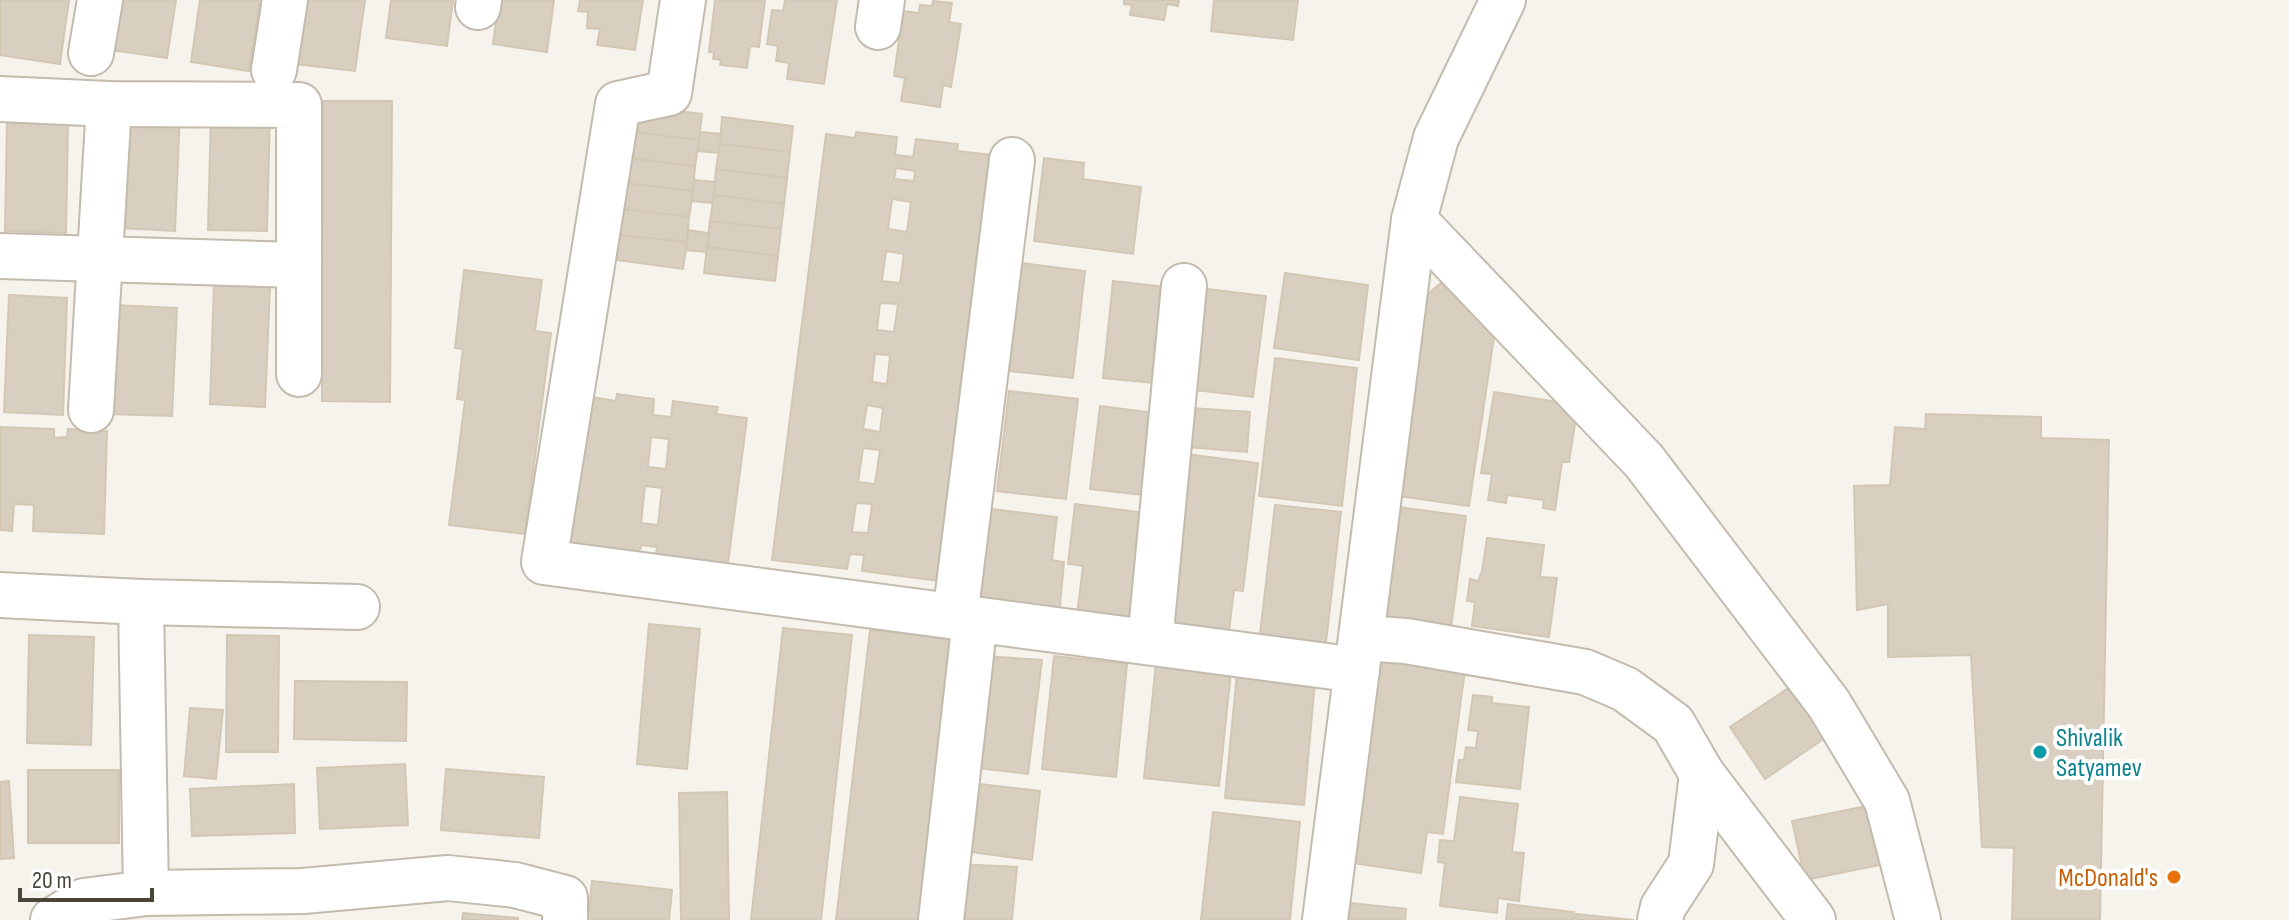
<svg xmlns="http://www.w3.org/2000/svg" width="2289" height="920" font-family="'Sofia Sans Condensed',sans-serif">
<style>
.building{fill:#d8cfc1;stroke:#d3c7b4;stroke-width:2;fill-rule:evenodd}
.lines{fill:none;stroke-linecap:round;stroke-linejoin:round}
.minor-casing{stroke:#c2bbae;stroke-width:48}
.minor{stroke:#fff;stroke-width:44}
.culture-dot{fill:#0f9aa8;stroke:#fff;stroke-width:3}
.food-dot{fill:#e8710a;stroke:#fff;stroke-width:3}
.labels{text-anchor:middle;stroke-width:8;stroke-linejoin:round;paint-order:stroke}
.culture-label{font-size:26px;fill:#0d838f;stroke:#fff;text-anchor:start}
.food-label{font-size:26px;fill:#c56008;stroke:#fff;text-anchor:end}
</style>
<rect width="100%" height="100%" fill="#f6f3ec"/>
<!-- building -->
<g class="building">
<path d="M0 0H69L60 64 0 55Z"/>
<path d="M118 0H176L167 58 111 50Z"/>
<path d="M200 0H260L249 71 191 62Z"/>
<path d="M303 0H365L355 71 295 64Z"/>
<path d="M391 0H453L447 46 386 38Z"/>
<path d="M499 0H554L547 52 493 44Z"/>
<path d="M580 0H643L635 50 597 45 600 29 587 28 588 12 578 11Z"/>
<path d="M715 0H765L759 47 750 46 747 68 720 65 721 60 713 59 714 52H709Z"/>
<path d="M785 0H837L824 84 787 79 789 63 776 61 778 46 767 44 772 10 783 11Z"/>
<path d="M1124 0H1179L1178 6 1167 4 1164 20 1130 15 1132 5 1124 4Z"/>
<path d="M1214 0H1298L1293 40 1211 31Z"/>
<path d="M933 1 952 3 949 22 961 24 951 87 943 85 940 107 901 101 905 78 894 76 903 11 919 13 920 5 932 6Z"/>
<path d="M323 101H392L390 402 322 401Z"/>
<path d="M634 106 702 114 699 140 631 132Z"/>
<path d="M123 109 180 112 175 231 118 228Z"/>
<path d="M211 113 270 114 267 231 208 230Z"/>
<path d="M722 117 793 126 790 152 720 144Z"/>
<path d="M7 121 68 122 66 233 5 231Z"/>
<path d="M631 132 699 140 695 166 628 158Z"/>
<path d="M700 132 721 134 719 153 698 151Z"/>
<path d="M856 132 897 137 895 155 913 157 916 139 958 144 957 151 992 155 938 581 862 571 864 555 850 554 847 569 772 560 826 134 855 138ZM896 168 915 171 914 181 894 179ZM892 199 911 202 907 232 888 229ZM886 251 904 254 900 283 882 281ZM880 303 898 304 894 332 877 330ZM875 354 890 355 887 384 872 382ZM867 405 883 408 880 432 863 429ZM863 448 880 450 875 484 858 482ZM856 503 872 504 868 533 852 532Z"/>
<path d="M720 144 790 152 787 178 716 169Z"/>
<path d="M628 158 695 166 693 191 625 183Z"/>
<path d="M1044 158 1084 163 1083 179 1141 187 1133 254 1034 241Z"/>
<path d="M716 169 787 178 784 204 714 195Z"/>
<path d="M694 180 715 182 713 203 692 201Z"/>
<path d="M625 183 693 191 689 217 622 209Z"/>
<path d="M714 195 784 204 781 229 710 221Z"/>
<path d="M622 209 689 217 687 242 619 235Z"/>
<path d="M710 221 781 229 778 256 707 247Z"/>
<path d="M688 230 709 233 707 252 686 250Z"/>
<path d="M619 235 687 242 683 269 616 260Z"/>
<path d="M707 247 778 256 775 281 704 273Z"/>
<path d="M1021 263 1085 271 1073 378 1009 371Z"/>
<path d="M464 270 542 280 535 331 551 333 525 534 449 525 465 400 457 399 463 349 455 348Z"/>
<path d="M1285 273 1368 285 1359 360 1274 348Z"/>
<path d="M1444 280 1495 330 1469 506 1398 496 1428 294Z"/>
<path d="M1113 281 1174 288 1164 384 1103 378Z"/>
<path d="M214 284 270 287 265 407 210 404Z"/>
<path d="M1207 289 1266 296 1253 397 1194 390Z"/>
<path d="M9 295 67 298 63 415 4 412Z"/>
<path d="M113 305 177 308 172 416 109 414Z"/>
<path d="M1275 358 1357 368 1342 506 1259 496Z"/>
<path d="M1009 391 1078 399 1066 499 997 491Z"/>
<path d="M1494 392 1578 405 1569 462H1562L1555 510 1543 508 1544 500 1507 495 1506 503 1488 500 1492 474 1481 473Z"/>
<path d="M617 394 654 399 653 415 671 417 673 401 718 407 716 414 747 418 727 571 655 562 657 547 641 545 639 560 564 550 584 396 616 401ZM651 437 669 439 666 469 648 467ZM645 486 662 488 658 525 641 523Z"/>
<path d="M1100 406 1163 414 1153 496 1090 489Z"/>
<path d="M1191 408 1250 412 1247 452 1188 447Z"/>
<path d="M1926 414 2041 417V438L2109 440 2100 920H2012L2014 848 1982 847 1971 655 1888 657V604L1857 610 1854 486 1890 485 1895 427 1925 429Z"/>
<path d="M0 427 54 429V438L67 437 68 429 107 431 104 534 33 531 34 505 14 504 12 531 0 530Z"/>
<path d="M1185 454 1258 463 1243 591 1234 590 1228 639 1164 630Z"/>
<path d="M1075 504 1154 514 1139 631 1076 623 1083 566 1068 564Z"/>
<path d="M1275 505 1341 512 1325 651 1259 643Z"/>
<path d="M1398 507 1466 516 1451 628 1377 619Z"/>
<path d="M991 509 1057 517 1052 560 1064 562 1059 616 980 607Z"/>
<path d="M1487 538 1544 545 1540 577 1557 578 1549 637 1472 626 1475 602 1467 601 1470 579 1478 581 1482 571Z"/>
<path d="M649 624 700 629 687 769 637 764Z"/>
<path d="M783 628 852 635 821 920H751Z"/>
<path d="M870 630 955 639 922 920H836Z"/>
<path d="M29 635 94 637 91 745 27 743Z"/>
<path d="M227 635 279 636 278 752H226Z"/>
<path d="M1381 651 1466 662 1443 834 1427 832 1421 873 1352 863Z"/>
<path d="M983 656 1042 660 1028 774 969 767Z"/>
<path d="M1054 656 1127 664 1116 777 1042 769Z"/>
<path d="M1156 664 1231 672 1219 786 1144 778Z"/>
<path d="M1237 673 1315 681 1304 805 1225 798Z"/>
<path d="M295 681 407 682 406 741 294 739Z"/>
<path d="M1790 687 1825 738 1765 779 1730 727Z"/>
<path d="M1473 695 1492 697V703L1529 707 1520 789 1456 782 1459 760H1464L1466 747 1476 748 1478 731 1468 730Z"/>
<path d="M190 708 223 710 216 779 184 776Z"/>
<path d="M405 764 408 825 320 829 317 768Z"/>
<path d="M446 769 544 777 539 838 441 830Z"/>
<rect x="28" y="770" width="91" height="73"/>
<path d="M9 781 14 858 0 859V782Z"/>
<path d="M963 782 1040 791 1032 860 955 850Z"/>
<path d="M294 784 295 833 192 836 190 789Z"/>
<path d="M727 792 729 920H681L679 793Z"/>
<path d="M1460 797 1518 804 1512 852 1524 853 1519 901 1498 898 1497 913 1440 906 1445 863 1438 862 1440 840 1454 841Z"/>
<path d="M1867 806 1880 865 1805 880 1792 821Z"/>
<path d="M1213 812 1300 822 1290 920H1201Z"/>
<path d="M956 864 1017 867 1012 920H950Z"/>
<path d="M592 881 672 890 669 920H588Z"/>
<path d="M1350 903 1406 909 1405 920H1348Z"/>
<path d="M1508 904 1574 912 1573 920H1506Z"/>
<path d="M463 913 518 918V920H462Z"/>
<path d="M1576 914 1634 920H1575Z"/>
</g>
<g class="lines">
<!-- minor casing -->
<g class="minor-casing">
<g id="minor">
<path d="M683 0 669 93 618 104 544 562 1357 670"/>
<path d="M1503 0 1436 138 1414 220 1644 461 1829 704 1887 801 1918 920"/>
<path d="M478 7 479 0"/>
<path d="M878 27 882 0"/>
<path d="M91 53 100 0"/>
<path d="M274 70 285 0"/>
<path d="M0 99 109 104 299 105V374"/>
<path d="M0 256 299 265"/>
<path d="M91 410 109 104"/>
<path d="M0 595 141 602 146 893 84 901 53 920"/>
<path d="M141 602 357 607"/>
<path d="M955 617 1012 160"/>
<path d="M1362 638 1406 641 1585 672 1625 689 1673 724 1702 774 1691 864 1663 907 1660 920"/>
<path d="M1150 642 1184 286"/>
<path d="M1702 774 1813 920"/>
<path d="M146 893 303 891 448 878 515 885 565 898V920"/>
<path d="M941 920 975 620"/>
<path d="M1325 920 1414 220"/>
</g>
</g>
<!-- minor -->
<use href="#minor" class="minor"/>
</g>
<!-- markers -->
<circle class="culture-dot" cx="2040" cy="752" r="8"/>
<circle class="food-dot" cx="2174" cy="877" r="8"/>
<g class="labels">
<!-- culture labels -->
<g class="culture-label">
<text x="2056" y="746">Shivalik<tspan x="2056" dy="30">Satyamev</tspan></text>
</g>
<!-- food labels -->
<g class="food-label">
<text x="2158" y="886">McDonald's</text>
</g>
</g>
<!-- scale -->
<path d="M20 888v12h132v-12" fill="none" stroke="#4b4439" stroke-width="4"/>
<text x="32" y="888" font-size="24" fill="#4b4439" stroke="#ffffff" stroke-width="6" paint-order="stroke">20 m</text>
</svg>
